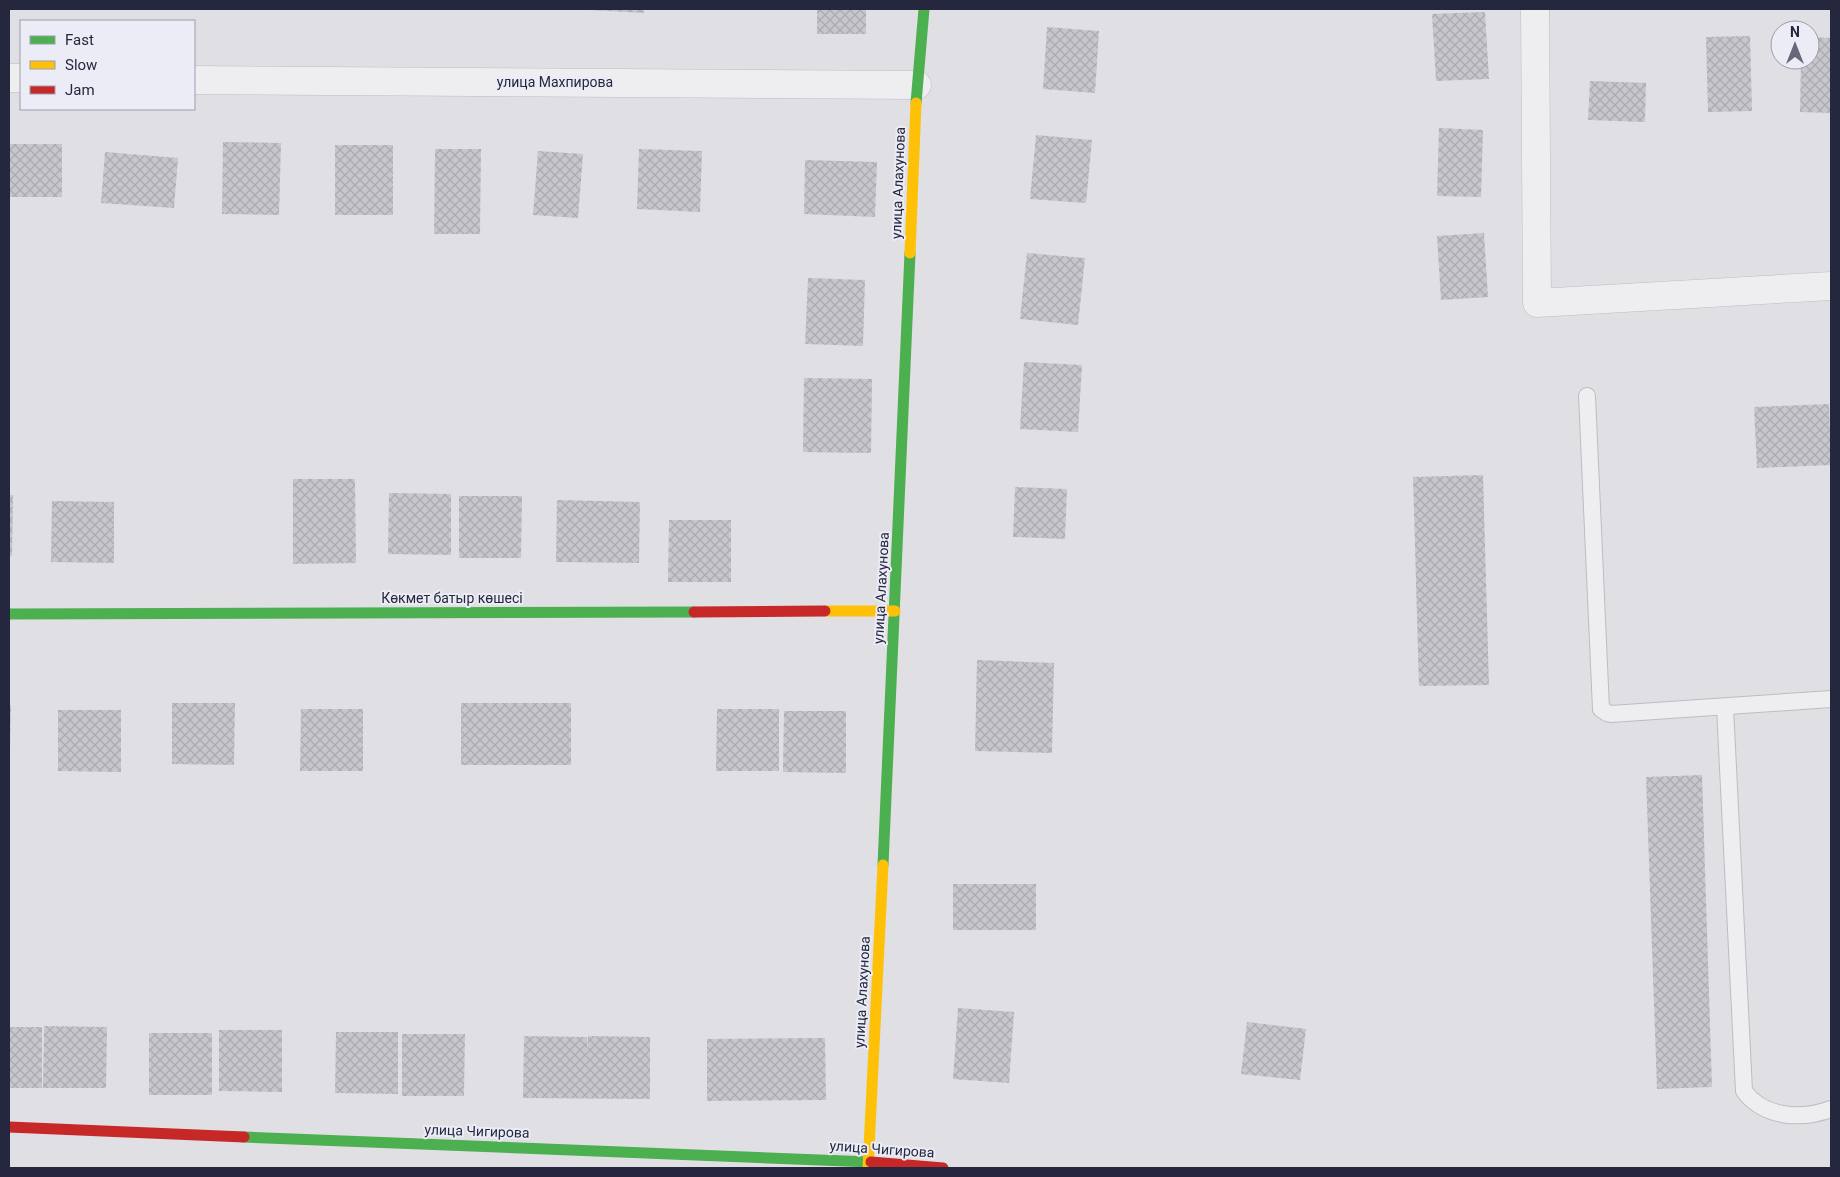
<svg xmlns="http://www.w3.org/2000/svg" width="1840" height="1177" font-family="Roboto,sans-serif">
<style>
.building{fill:url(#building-cross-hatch)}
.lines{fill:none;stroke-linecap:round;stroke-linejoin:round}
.lane-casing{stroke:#bcbcc2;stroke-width:18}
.street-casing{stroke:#bcbcc2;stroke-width:29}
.lane{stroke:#eeeef1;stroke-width:16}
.street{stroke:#eeeef1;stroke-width:28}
.fast{stroke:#4caf50;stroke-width:11}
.slow{stroke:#ffc107;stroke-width:11}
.jam{stroke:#c62828;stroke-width:11}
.labels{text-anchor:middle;stroke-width:4;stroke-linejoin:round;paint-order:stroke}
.street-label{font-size:14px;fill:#25273e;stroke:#ebecf5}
</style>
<defs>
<pattern id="building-cross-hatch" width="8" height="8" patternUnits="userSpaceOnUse" patternTransform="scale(1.25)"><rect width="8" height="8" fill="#c6c6cc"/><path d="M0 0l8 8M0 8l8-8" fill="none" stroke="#aaaab0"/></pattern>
</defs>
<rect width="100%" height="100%" fill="#dfdfe4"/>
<!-- building -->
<g class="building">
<path d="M589 9H644V13L589 10Z"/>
<rect x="817" y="9" width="49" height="25"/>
<path d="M1485 12 1489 79 1436 81 1432 14Z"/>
<path d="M1047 27 1099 31 1095 93 1043 89Z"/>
<path d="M1750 36 1752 111 1708 112 1706 37Z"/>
<path d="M1810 37 1831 38V113L1800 112 1801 60H1810Z"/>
<path d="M1590 81 1646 83 1645 122 1588 120Z"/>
<path d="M1439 128 1483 130 1481 197 1437 196Z"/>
<path d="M1036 135 1092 140 1086 203 1030 199Z"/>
<path d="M223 142 281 143 279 215 222 214Z"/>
<rect x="9" y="144" width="53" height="53"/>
<rect x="335" y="145" width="58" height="70"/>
<path d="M435 149H481L480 234H434Z"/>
<path d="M639 149 702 151 700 212 637 209Z"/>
<path d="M538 151 583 154 578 218 533 215Z"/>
<path d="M105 152 178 158 174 208 101 203Z"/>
<path d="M805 160 877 162 875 217 804 214Z"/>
<path d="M1484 233 1488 297 1441 300 1437 236Z"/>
<path d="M1027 253 1085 258 1078 325 1020 319Z"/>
<path d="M808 278 865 280 863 346 805 344Z"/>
<path d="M1024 362 1082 365 1078 432 1020 429Z"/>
<path d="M804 378 872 379 871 453 803 452Z"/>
<path d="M1829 404 1831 465 1757 468 1754 407Z"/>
<path d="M1483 475 1489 685 1419 686 1413 477Z"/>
<path d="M293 479H355L356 563 293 564Z"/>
<path d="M1015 487 1067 489 1065 539 1013 537Z"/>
<path d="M389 493 451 494V555L388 554Z"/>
<path d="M9 495H13L12 556H9Z"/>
<path d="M459 496H522L521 558H459Z"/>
<path d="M557 500 640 502 639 563 556 562Z"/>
<path d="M52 501 114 502V563L51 562Z"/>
<path d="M669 520H731V582H668Z"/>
<path d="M977 660 1054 663 1052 753 975 751Z"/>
<path d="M172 703H235L234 765 172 764Z"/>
<rect x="461" y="703" width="110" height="62"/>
<path d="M9 705H11L10 751H9Z"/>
<path d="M301 709H363V771H300Z"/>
<path d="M717 709H779V771H716Z"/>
<path d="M58 710H121V772L58 771Z"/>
<path d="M784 711H846V773L783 772Z"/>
<path d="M1702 775 1712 1087 1657 1089 1646 777Z"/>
<rect x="953" y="884" width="83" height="46"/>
<path d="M958 1008 1014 1012 1009 1083 953 1079Z"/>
<path d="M1247 1022 1306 1029 1300 1080 1241 1074Z"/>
<path d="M44 1026 107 1027 106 1088H43Z"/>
<rect x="9" y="1027" width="33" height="61"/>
<path d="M219 1030H282V1092L219 1091Z"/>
<path d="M336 1032H398V1094L335 1093Z"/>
<rect x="149" y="1033" width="63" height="62"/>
<path d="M402 1034H465L464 1096H402Z"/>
<path d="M524 1036 587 1037V1052L588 1036 650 1037V1099L523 1098Z"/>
<path d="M825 1038 826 1100 707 1101V1039Z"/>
</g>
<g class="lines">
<!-- lane casing -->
<g class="lane-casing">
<g id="lane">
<path d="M1587 396 1601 709 1607 713 1611 714 1831 699"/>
<path d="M1725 707 1744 1091C1764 1118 1801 1120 1831 1109"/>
</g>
</g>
<!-- street casing -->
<g class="street-casing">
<g id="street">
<path d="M1535 9 1537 303 1831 286"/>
<path d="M9 78H21"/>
<path d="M194 80 917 85"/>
</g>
</g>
<!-- lane -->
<use href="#lane" class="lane"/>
<!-- street -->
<use href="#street" class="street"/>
<!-- fast -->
<g class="fast">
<path d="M916 103 924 9"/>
<path d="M9 614 694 612"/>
<path d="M883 865 910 253"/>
<path d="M244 1137 871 1162"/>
</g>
<!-- slow -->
<g class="slow">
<path d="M910 253 916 103"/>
<path d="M825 611H895"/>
<path d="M868 1168 883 865"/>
</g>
<!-- jam -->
<g class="jam">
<path d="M694 612 825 611"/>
<path d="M9 1127 244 1137"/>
<path d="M871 1162 943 1168"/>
</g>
</g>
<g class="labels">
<!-- street labels -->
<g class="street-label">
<text x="555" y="87">улица Махпирова</text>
<text transform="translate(898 183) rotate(-88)" y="5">улица Алахунова</text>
<text transform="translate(881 588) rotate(-87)" y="5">улица Алахунова</text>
<text x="452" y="603">Көкмет батыр көшесі</text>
<text transform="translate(862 992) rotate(-87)" y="5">улица Алахунова</text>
<text transform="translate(477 1131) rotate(2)" y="5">улица Чигирова</text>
<text transform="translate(882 1149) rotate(4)" y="5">улица Чигирова</text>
</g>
</g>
<!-- border -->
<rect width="1840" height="1177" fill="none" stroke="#25273e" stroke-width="20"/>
<!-- legend -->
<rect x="20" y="20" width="175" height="90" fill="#ebecf5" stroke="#9c9dac"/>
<rect x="30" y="36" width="25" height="8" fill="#4caf50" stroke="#9c9dac"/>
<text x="65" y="45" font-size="15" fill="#25273e">Fast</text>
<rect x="30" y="61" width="25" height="8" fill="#ffc107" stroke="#9c9dac"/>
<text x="65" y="70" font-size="15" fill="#25273e">Slow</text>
<rect x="30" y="86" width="25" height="8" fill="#c62828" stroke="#9c9dac"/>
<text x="65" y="95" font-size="15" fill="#25273e">Jam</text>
<!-- north arrow -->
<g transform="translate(1795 45)"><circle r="24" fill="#ebecf5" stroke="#9c9dac"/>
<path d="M0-4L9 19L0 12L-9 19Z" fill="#666778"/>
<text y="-8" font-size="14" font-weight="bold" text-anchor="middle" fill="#25273e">N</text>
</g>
</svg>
